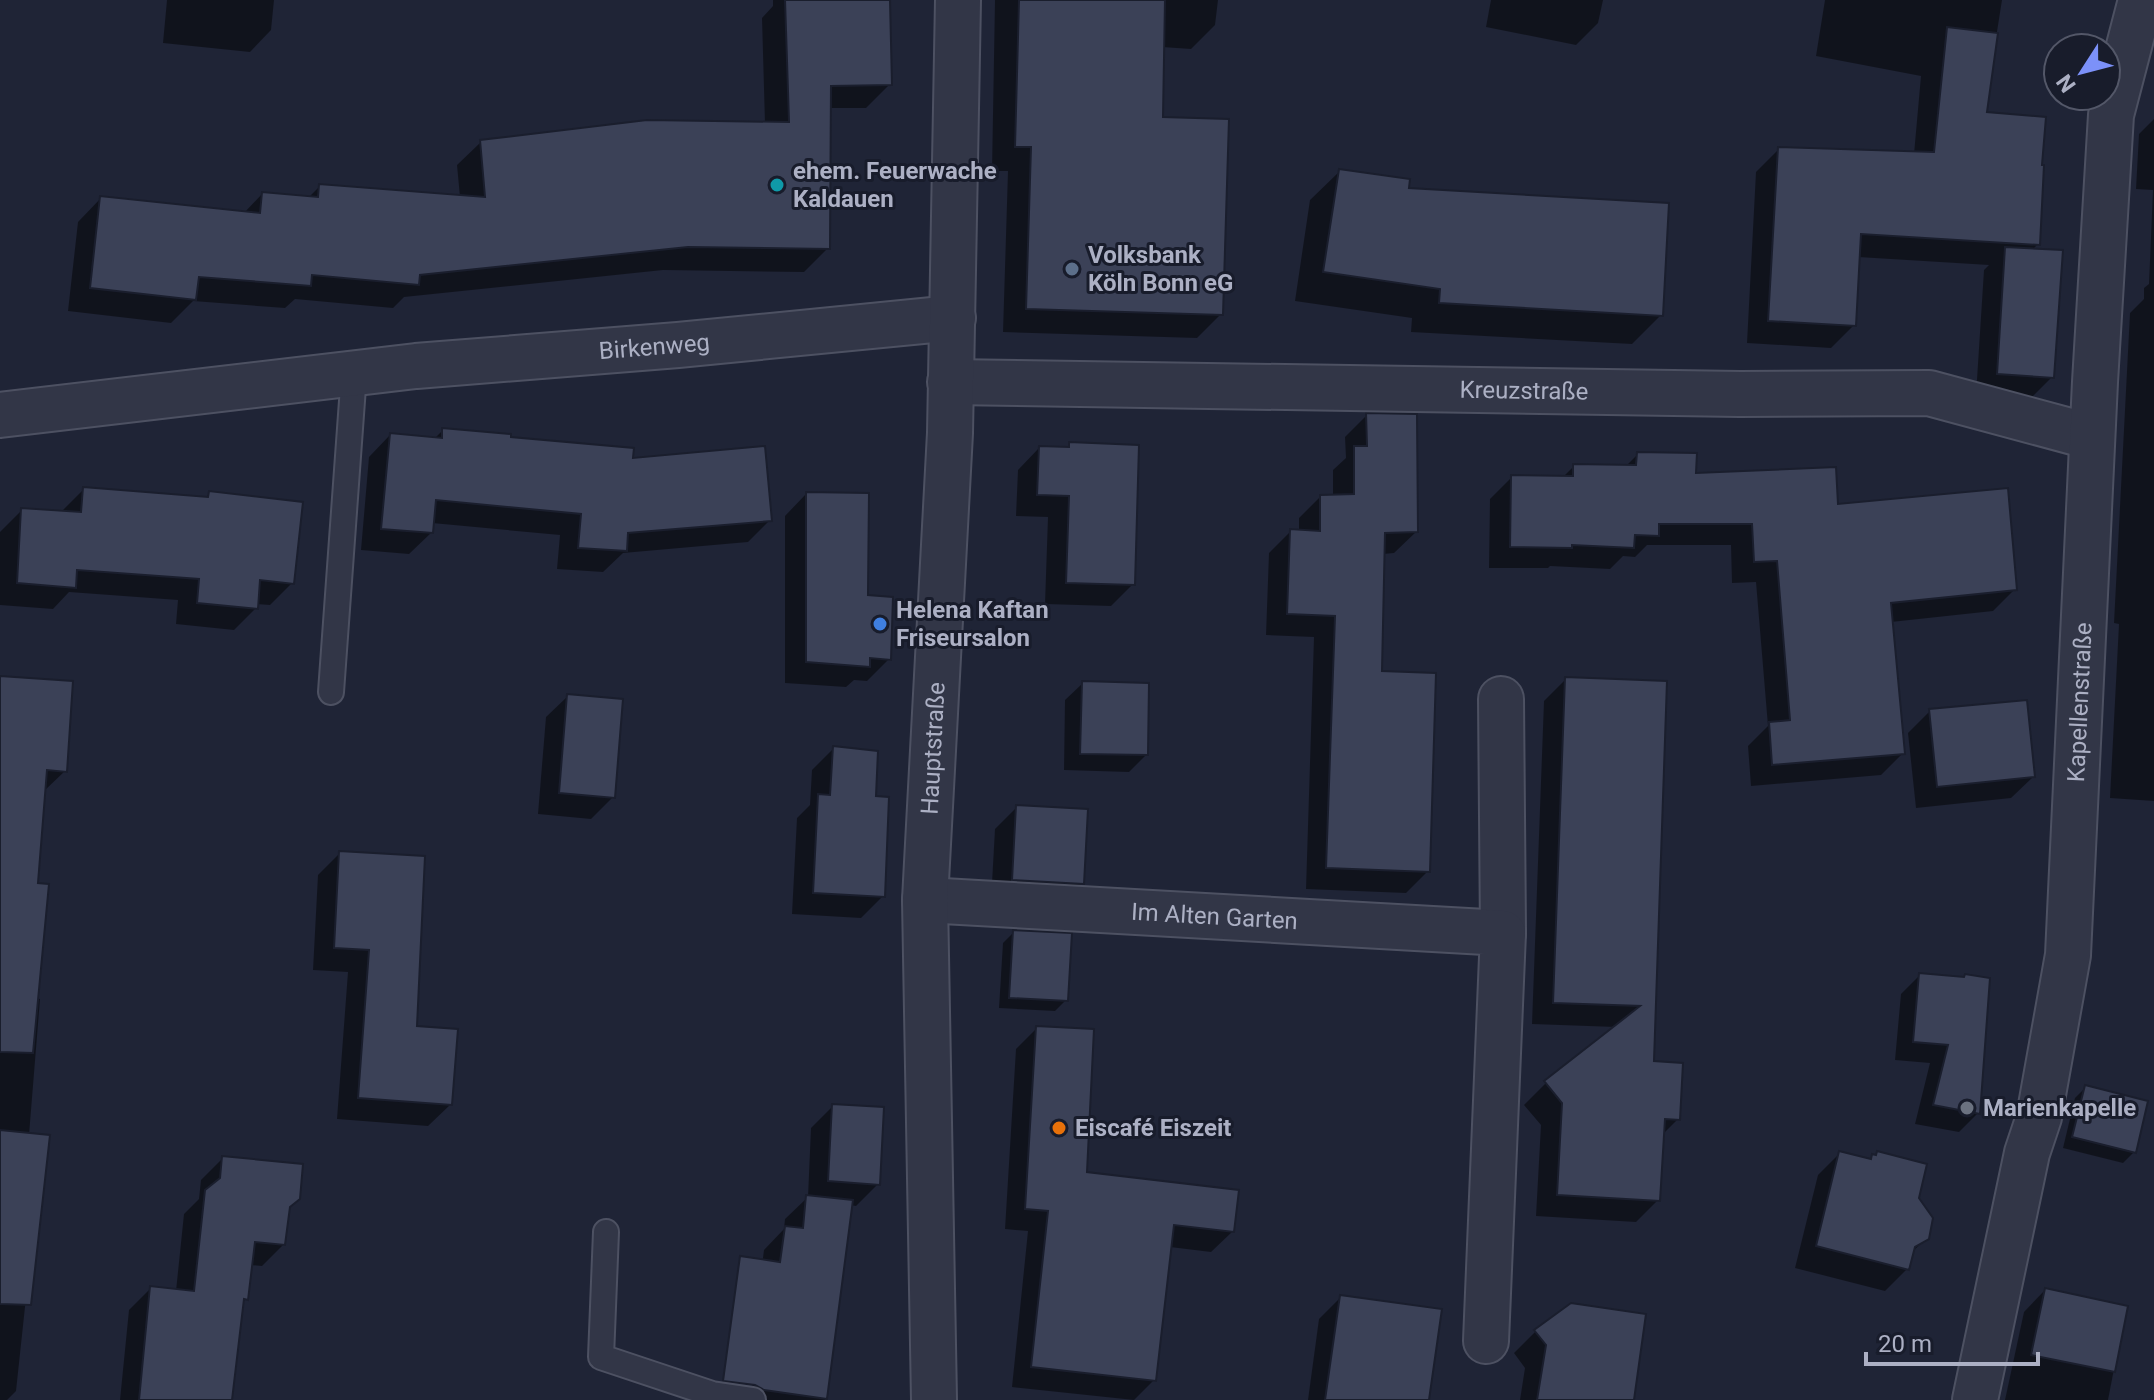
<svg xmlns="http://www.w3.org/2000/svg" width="2154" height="1400" font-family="Roboto,sans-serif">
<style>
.shadow{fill:#0007}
.building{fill:#3b4157;stroke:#1a1e2d;stroke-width:2}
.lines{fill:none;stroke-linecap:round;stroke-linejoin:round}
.service-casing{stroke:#4d5162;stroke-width:28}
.minor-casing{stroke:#4d5162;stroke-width:48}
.tertiary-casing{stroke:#4d5162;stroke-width:48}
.service{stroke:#323647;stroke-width:24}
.minor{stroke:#323647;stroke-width:44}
.tertiary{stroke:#323647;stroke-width:44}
.culture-dot{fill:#0f9aa8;stroke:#181c2b;stroke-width:3}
.service-dot{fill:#5c6f8a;stroke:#181c2b;stroke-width:3}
.shop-dot{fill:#3f7fe0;stroke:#181c2b;stroke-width:3}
.worship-dot{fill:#6b7280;stroke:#181c2b;stroke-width:3}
.food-dot{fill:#e8710a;stroke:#181c2b;stroke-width:3}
.labels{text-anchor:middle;stroke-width:6;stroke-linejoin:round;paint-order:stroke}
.poi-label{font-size:24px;font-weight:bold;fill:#acb0c4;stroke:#181c2b;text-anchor:start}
.street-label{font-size:24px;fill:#acb0c4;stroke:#181c2b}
</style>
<rect width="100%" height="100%" fill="#1f2436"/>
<!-- shadow -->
<g class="shadow">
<path d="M167 0H274L271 30 250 52 163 43Z"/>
<path d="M773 0H888L890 84 866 108H829L828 248 804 272 663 270 404 297 393 308 295 299 285 308 193 301 171 323 68 311 78 222 101 198 243 214 262 194 308 198 320 186 460 197 457 165 481 142 765 124 762 18 773 6Z"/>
<path d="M995 0H1218L1215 25 1191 49 1162 47 1161 119 1221 314 1197 338 1003 332 1008 171H992Z"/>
<path d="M1491 0H1603L1598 23 1576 45 1486 27Z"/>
<path d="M1825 0H2002L1984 114 2038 244 2032 250 2052 377 2030 399 1976 395 1984 270 1989 265 1858 257 1854 325 1831 348 1747 343 1756 172 1779 149 1914 154 1921 76 1816 56Z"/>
<path d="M2154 119V801L2110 798 2119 624 2114 623 2130 313 2144 299V288L2149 284 2153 190 2136 189 2139 134Z"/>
<path d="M1340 171 1406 190 1661 315 1632 344 1411 332 1412 318 1295 301 1310 200Z"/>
<path d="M1367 415 1416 532 1394 553 1383 554 1379 673 1428 871 1406 893 1306 889 1314 637 1266 635 1269 553 1291 531 1299 532V518L1320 497 1333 496V470L1346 458 1345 437Z"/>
<path d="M443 430 508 439 770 520 748 542 623 553 603 572 557 569 560 535 432 523 431 533 409 554 361 550 369 457 390 435 434 439Z"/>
<path d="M1070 444 1133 584 1111 606 1045 604 1048 517 1016 516 1018 470 1039 448 1065 449Z"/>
<path d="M1638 454 1694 475 1836 506 2015 589 1993 611 1891 622 1903 753 1881 775 1751 786 1748 746 1768 726 1756 582 1732 583 1731 545H1647L1635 557 1623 556 1610 569 1550 566 1548 568H1489L1490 499 1512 477 1562 478 1574 466 1625 467Z"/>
<path d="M84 489 205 498 210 493 292 583 270 605 256 604V608L234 630 176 624 178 600 69 592 53 609 0 605V532L22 510 62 511Z"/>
<path d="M806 494 866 597 889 659 867 681 854 680 846 687 785 683V516Z"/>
<path d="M0 678 65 771 43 792 36 885V998L40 999 29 1135 28 1279 16 1391 7 1400H0Z"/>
<path d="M1566 679 1665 683 1652 1063 1678 1119 1662 1135 1658 1200 1636 1222 1536 1216 1541 1125 1524 1105 1546 1083 1616 1027 1532 1024 1544 701Z"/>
<path d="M1083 683 1146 755 1129 772 1064 770 1065 700Z"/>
<path d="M568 696 613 797 591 819 538 814 546 717Z"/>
<path d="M1930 711 2033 777 2011 798 1916 808 1908 733Z"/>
<path d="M834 748 874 798 883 896 861 918 792 914 797 818 810 805 812 770Z"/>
<path d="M1017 807 1082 883 1060 905 991 901 995 829Z"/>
<path d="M340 853 450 1105 428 1126 337 1119 348 972 313 970 318 875Z"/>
<path d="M1014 932 1066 1000 1055 1011 999 1008 1003 943Z"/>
<path d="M1920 975 1978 1113 1959 1132 1915 1124 1930 1063 1895 1060 1901 994Z"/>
<path d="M1037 1028 1085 1173 1232 1232 1211 1252 1170 1247 1154 1380 1134 1400 1012 1387 1028 1231 1005 1229 1016 1049Z"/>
<path d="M2086 1087 2134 1152 2123 1163 2063 1148 2075 1098Z"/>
<path d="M833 1106 878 1184 856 1206 850 1205 825 1400H752L755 1285 760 1281 764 1250 784 1229 785 1219 808 1197 811 1128Z"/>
<path d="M1840 1153 1868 1160 1877 1153 1917 1198 1927 1238 1911 1253 1907 1269 1885 1291 1795 1268 1818 1175Z"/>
<path d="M223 1158 284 1244 262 1266 250 1265 246 1299 241 1304 231 1400H120L129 1310 151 1288 176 1291 184 1214 199 1199 201 1180Z"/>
<path d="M2045 1290 2126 1307 2108 1400H2005L2024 1312Z"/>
<path d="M1341 1297 1427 1400H1308L1319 1319Z"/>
<path d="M1536 1331 1632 1400H1520L1525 1368 1514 1353Z"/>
</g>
<!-- building -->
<g class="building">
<path d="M785 0H890L892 85 831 86 830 249 688 247 420 275 419 285 312 275 311 286 199 277 196 300 90 288 100 196 260 213 262 192 318 197 319 184 485 197 480 140 647 120 789 122Z"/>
<path d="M1019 0H1165L1163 117 1229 119 1223 315 1026 309 1031 147H1015Z"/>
<path d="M1947 27 1998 33 1987 112 2046 117 2042 165H2044L2040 245 1861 234 1856 326 1768 321 1778 147 1934 152Z"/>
<path d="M1339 169 1410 179 1409 188 1669 203 1663 316 1439 303 1440 289 1323 272Z"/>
<path d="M2005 247 2063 250 2054 378 1997 374Z"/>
<path d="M1366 413 1417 414 1418 532 1385 533 1382 671 1436 673 1430 872 1326 868 1335 616 1287 614 1290 529 1320 531V495L1354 494V446H1367Z"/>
<path d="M442 428 511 434V437L634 448 633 458 765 446 772 521 628 533 627 551 578 548 581 514 436 500 433 533 381 529 390 433 442 438Z"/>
<path d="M1069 442 1139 445 1135 585 1066 583 1069 496 1037 495 1039 446 1069 447Z"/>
<path d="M1637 452 1697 453 1696 473 1836 467 1838 504 2008 488 2017 590 1891 603 1905 754 1772 765 1769 722 1790 720 1777 561 1754 562 1752 524H1659V536L1635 535 1634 548 1572 545V548L1510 547 1511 475 1573 476V464L1636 465Z"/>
<path d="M83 487 208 497 209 491 303 502 294 584 260 580 258 609 197 603 199 579 77 570 76 588 17 583 21 508 81 512Z"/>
<path d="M806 492 869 493 868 595 893 597 891 660 870 658V667L806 662Z"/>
<path d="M0 676 73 681 67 772 47 770 38 883 49 884 33 1053 0 1052Z"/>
<path d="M1565 677 1667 681 1654 1061 1683 1063 1680 1120 1665 1119 1660 1201 1557 1195 1562 1103 1544 1081 1640 1006 1553 1003Z"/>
<path d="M1082 681 1149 683 1148 755 1080 754Z"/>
<path d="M567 694 623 699 615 798 559 793Z"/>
<path d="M2027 700 2035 777 1937 787 1929 709Z"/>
<path d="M833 746 878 751 876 796 889 797 885 897 813 893 818 794 830 795Z"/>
<path d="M1016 805 1088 809 1084 884 1012 880Z"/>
<path d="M339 851 425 856 417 1026 458 1029 452 1105 358 1098 369 950 334 948Z"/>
<path d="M1013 930 1072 933 1068 1001 1009 998Z"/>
<path d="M1919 973 1964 977 1965 974 1990 978 1980 1114 1933 1105 1948 1045 1913 1042Z"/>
<path d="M1036 1026 1094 1029 1087 1172 1239 1190 1234 1232 1174 1225 1156 1381 1031 1367 1048 1211 1025 1209Z"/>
<path d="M2085 1085 2148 1101 2136 1153 2072 1137Z"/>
<path d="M832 1104 884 1107 880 1185 828 1181Z"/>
<path d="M0 1130 50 1135 31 1305 0 1304Z"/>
<path d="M1839 1151 1871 1159 1872 1154 1876 1155 1877 1151 1927 1164 1919 1198 1933 1218 1929 1239 1915 1247 1909 1270 1816 1246Z"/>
<path d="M222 1156 303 1164 300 1199 290 1207 285 1245 255 1242 248 1300 244 1299 232 1400H139L150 1286 194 1291 205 1190 220 1178Z"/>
<path d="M806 1195 853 1200 827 1399 764 1390 755 1385 723 1381 740 1256 780 1262 785 1226 803 1228Z"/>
<path d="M2045 1288 2128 1306 2115 1372 2031 1355Z"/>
<path d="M1340 1295 1442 1309 1429 1400H1325Z"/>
<path d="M1571 1303 1646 1314 1634 1400H1537L1546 1345 1534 1330Z"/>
</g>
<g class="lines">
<!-- service casing -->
<g class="service-casing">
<g id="service">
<path d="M331 692 354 373"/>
<path d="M606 1232 601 1357 712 1394 753 1400"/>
</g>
</g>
<!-- minor casing -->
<g class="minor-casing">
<g id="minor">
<path id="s1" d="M950 382 1740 394 1929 393 2092 437"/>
<path id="s2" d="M0 415 416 366 678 345 953 318"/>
<path d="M1501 699 1503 933"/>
<path id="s3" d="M925 900 1503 933 1486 1341"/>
<path id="s4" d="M1975 1400 2027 1153 2039 1117 2068 955 2095 382 2111 115 2141 0"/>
</g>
</g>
<!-- tertiary casing -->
<g class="tertiary-casing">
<g id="tertiary">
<path id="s5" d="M934 1400 925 900 950 433 958 0"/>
</g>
</g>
<!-- service -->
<use href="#service" class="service"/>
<!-- minor -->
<use href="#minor" class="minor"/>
<!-- tertiary -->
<use href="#tertiary" class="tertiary"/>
</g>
<!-- markers -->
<circle class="culture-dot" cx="777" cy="185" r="8"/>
<circle class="service-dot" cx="1072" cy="269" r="8"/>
<circle class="shop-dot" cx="880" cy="624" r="8"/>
<circle class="worship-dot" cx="1967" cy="1108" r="8"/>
<circle class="food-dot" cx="1059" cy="1128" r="8"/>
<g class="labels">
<!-- poi labels -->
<g class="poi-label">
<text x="793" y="179">ehem. Feuerwache<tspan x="793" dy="28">Kaldauen</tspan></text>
<text x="1088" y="263">Volksbank<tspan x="1088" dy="28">Köln Bonn eG</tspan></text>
<text x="896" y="618">Helena Kaftan<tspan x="896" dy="28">Friseursalon</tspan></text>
<text x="1983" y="1116">Marienkapelle</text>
<text x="1075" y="1136">Eiscafé Eiszeit</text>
</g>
<!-- street labels -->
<g class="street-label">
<text dy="8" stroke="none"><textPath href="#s2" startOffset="658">Birkenweg</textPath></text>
<text dy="8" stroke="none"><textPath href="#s1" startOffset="574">Kreuzstraße</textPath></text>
<text dy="8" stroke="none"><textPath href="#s4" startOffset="708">Kapellenstraße</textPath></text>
<text dy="8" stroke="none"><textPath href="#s5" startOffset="652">Hauptstraße</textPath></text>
<text dy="8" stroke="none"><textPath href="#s3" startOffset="290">Im Alten Garten</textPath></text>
</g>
</g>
<!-- north arrow -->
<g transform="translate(2082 72) rotate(234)"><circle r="38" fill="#181c2b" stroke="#535768" stroke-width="2"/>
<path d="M0-6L14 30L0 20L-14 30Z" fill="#7c91f9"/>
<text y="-12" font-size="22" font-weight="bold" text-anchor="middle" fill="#acb0c4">N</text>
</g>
<!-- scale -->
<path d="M1866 1352v12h172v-12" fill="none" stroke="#acb0c4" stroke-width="4"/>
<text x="1878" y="1352" font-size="24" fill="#acb0c4" stroke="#181c2b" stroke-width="6" paint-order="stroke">20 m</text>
</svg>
